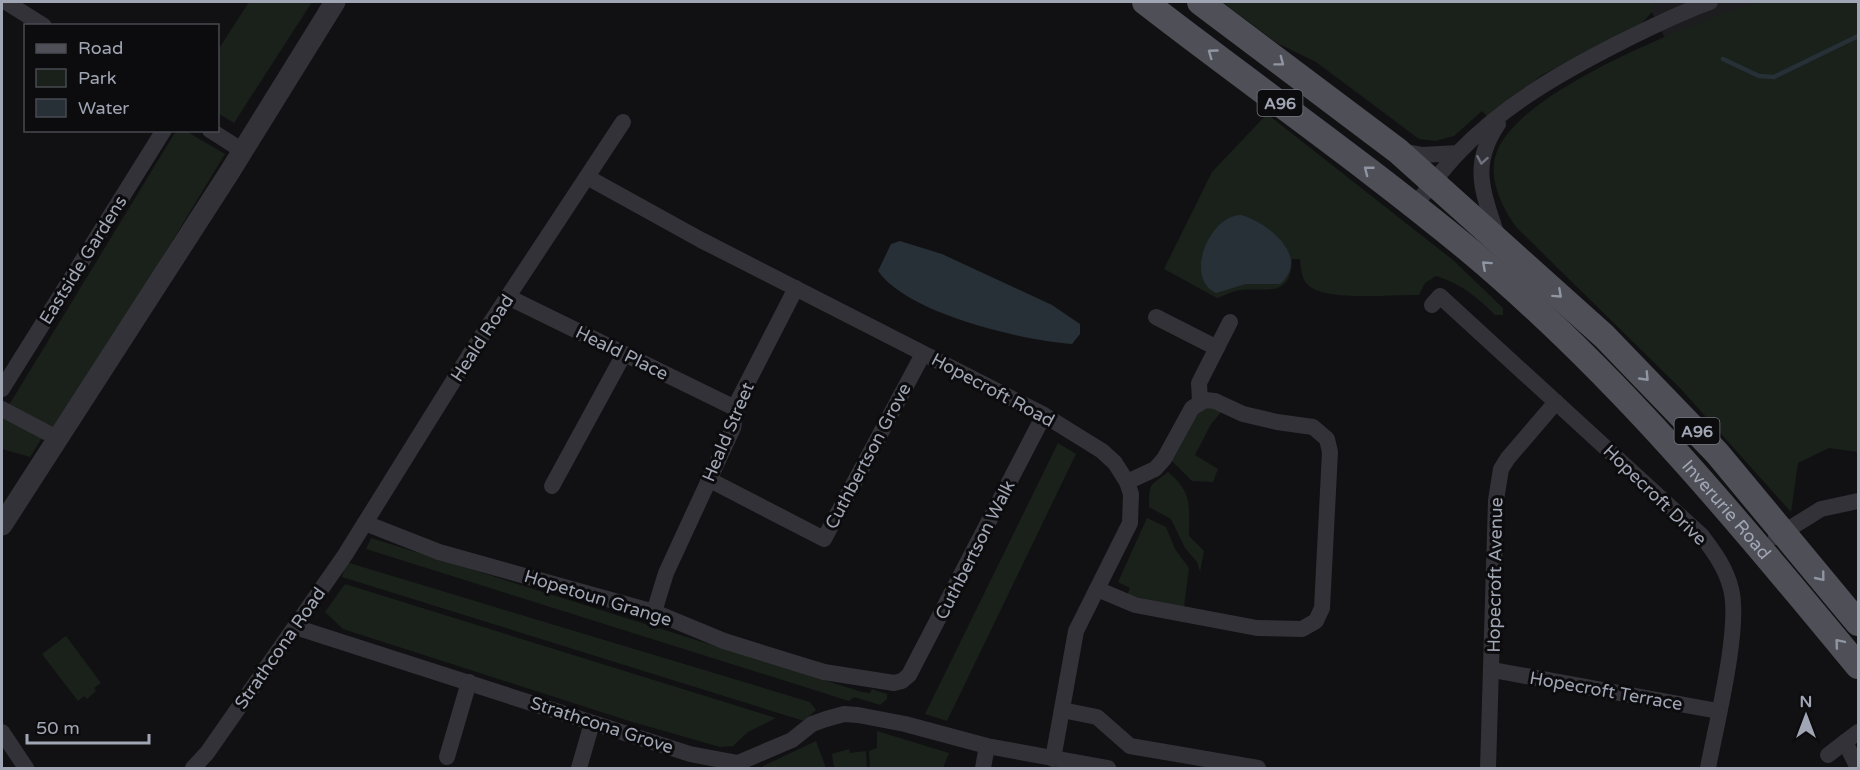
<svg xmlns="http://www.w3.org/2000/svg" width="1860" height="770" font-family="'Varela Round',sans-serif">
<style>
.built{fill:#1d1d20}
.green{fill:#19211a}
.water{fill:#272f37}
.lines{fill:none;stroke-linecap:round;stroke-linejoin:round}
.stream{stroke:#272f37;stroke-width:4.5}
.minor{stroke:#323238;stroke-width:16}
.tertiary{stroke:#323238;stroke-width:21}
.primary{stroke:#4e4f57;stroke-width:26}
.oneway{stroke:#9095a2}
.oneway2{stroke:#6f727d}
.labels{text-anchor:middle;stroke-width:6;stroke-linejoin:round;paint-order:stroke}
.shield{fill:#0c0c0e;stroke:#747883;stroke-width:1.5}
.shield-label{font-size:16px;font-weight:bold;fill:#a1a6b5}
.street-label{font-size:18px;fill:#a1a6b5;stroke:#0c0c0e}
</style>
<rect width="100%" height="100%" fill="#111113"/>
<!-- built -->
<path class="built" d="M1647 2H1757L1665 38Z"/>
<!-- green -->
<g class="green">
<path d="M249 2H312L234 123 218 113V50Z"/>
<path d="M1222 2H1653L1654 3 1652 12 1641 24 1542 75 1487 116 1482 111 1454 136 1435 141 1419 139 1316 62 1277 43Z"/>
<path d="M1757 2H1858V452L1829 448 1798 463 1791 512 1680 388 1516 227C1502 207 1488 179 1496 154 1517 90 1696 22 1757 2Z"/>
<path d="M1267 114 1453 260 1503 308V315H1495C1476 296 1461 284 1436 276L1425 283 1419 295C1394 294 1325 302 1308 285 1301 279 1301 268 1300 259H1292C1291 302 1263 285 1235 291 1229 293 1223 296 1217 298L1164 269 1212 172Z"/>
<path d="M176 131H186L225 154 56 433 9 405Z"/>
<path d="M1208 406 1222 411 1211 424 1195 455 1218 469 1213 482 1192 481 1171 460 1195 415Z"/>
<path d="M2 417 42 438 30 457 2 449Z"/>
<path d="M1058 443 1076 454 947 721 925 714Z"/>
<path d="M1168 472C1193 493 1189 505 1189 536L1204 551 1200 572 1197 562 1185 548 1171 519 1149 507C1149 481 1150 487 1168 472Z"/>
<path d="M1147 518 1166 527 1175 549 1189 568 1184 607 1127 595 1130 588 1118 582Z"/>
<path d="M371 538 862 692 870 693 872 689 887 694V699L880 705 854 697 849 701 366 549Z"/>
<path d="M346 562 810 702 816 710 804 721 342 577Z"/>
<path d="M345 584 776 718 748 732 733 746 720 747 629 721 343 629 325 612Z"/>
<path d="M66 636 101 683 94 688 96 691 87 699 84 696 78 701 42 654Z"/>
<path d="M877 731 949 753 943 768H870L869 751 877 748Z"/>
<path d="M816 741 826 768H762L763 766Z"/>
<path d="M849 749 850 753 866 751 867 768H834L832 754Z"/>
</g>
<!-- water -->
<g class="water">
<path d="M1241 215C1267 222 1312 257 1280 284H1246L1216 293C1183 277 1210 215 1241 215Z"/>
<path d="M900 241 942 254 1052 305 1080 324V334L1072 344C1021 340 908 314 878 271L891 244Z"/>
</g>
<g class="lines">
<!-- stream -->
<path class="stream" d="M1723 59 1759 76 1774 77 1858 36"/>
<!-- minor -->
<g class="minor">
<path d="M6 2 44 26"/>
<path d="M1498 124C1469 167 1484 193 1498 239"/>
<path d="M210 130 243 151"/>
<path d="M1399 151 1422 155 1458 153"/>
<path d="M587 177 701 240 1044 415 1102 451 1115 463 1127 482 1131 494 1130 523 1076 631 1053 759"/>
<path d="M1414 206C1428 189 1442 170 1458 153 1504 105 1560 73 1619 43 1649 28 1679 13 1710 2"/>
<path d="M508 297 737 409"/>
<path d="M1432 305 1440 296 1702 536C1714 552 1726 568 1731 589 1741 627 1716 725 1708 768"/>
<path d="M1156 317 1217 348"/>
<path d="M2 389 164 130"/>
<path d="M1200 401 1199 383 1230 322"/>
<path d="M2 409 57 438"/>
<path d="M708 479 824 539 923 354"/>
<path d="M552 486 624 354"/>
<path d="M365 523 439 552 654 612 724 641 824 672 894 683 902 681 909 675 1044 415"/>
<path d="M1776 537 1821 509 1858 501"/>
<path d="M1097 589 1135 605 1257 628 1302 629 1316 621 1322 608 1330 452 1327 439 1313 427 1277 422 1243 414 1215 401 1205 400 1192 408 1164 459 1155 469 1127 482"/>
<path d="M654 612 666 573 733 428 738 401 796 288"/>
<path d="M295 627 643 739 690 754 738 763 792 740 812 724 826 719 844 714 858 715 905 724 987 746 1108 768"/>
<path d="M1493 670 1718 711"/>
<path d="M1062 710 1097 717 1130 746 1258 768"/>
<path d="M2 732 26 768"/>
<path d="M1845 742 1858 768"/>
<path d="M1828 755 1858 732"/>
<path d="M447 757 469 682"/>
<path d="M193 768 207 753 345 555 472 351 623 122"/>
<path d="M579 768 592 723"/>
<path d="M983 768 987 746"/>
<path d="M1488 768 1496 500 1501 469 1508 458 1556 402"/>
</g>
<!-- tertiary -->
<path class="tertiary" d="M2 525 229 173 335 2"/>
<!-- primary -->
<g class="primary">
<path id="s1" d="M1145 2C1252 85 1364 163 1469 250 1616 373 1737 519 1858 666"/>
<path d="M1200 2 1398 151 1604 336 1717 453 1858 623"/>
</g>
</g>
<!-- one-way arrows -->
<defs><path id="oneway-chevron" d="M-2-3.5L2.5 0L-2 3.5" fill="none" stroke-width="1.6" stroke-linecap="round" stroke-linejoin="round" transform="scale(1.5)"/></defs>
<g class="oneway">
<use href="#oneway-chevron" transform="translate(1212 53) rotate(-144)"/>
<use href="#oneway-chevron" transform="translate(1280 62) rotate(37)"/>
<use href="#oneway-chevron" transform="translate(1368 170) rotate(-142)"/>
<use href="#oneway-chevron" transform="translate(1486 265) rotate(-138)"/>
<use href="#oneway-chevron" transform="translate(1558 294) rotate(42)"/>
<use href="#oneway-chevron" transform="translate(1645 377) rotate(46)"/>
<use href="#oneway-chevron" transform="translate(1821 577) rotate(51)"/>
<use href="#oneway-chevron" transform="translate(1839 643) rotate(-130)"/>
</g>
<use class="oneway2" href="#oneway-chevron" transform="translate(1482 160) rotate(100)"/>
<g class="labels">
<!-- shield labels -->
<g class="shield">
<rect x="1257.5" y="90" width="45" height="26" rx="4.5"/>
<rect x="1674.5" y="418" width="45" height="26" rx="4.5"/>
</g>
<g class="shield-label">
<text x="1280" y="109">A96</text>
<text x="1697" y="437">A96</text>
</g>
<!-- street labels -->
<g class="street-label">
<text transform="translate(83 260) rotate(-58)" y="6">Eastside Gardens</text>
<text transform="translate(482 338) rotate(-57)" y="6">Heald Road</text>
<text transform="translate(622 353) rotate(26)" y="6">Heald Place</text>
<text transform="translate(993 390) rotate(28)" y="6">Hopecroft Road</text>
<text transform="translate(728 432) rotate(-67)" y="6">Heald Street</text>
<text transform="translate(868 456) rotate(-62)" y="6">Cuthbertson Grove</text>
<text transform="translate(1655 495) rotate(44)" y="6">Hopecroft Drive</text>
<text dy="6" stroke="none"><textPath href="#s1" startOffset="774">Inverurie Road</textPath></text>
<text transform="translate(975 550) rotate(-63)" y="6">Cuthbertson Walk</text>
<text transform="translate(1495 575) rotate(-89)" y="6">Hopecroft Avenue</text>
<text transform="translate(598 598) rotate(17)" y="6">Hopetoun Grange</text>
<text transform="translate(280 648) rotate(-55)" y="6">Strathcona Road</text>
<text transform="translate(1606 691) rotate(10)" y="6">Hopecroft Terrace</text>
<text transform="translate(602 725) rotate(18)" y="6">Strathcona Grove</text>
</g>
</g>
<!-- border -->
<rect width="1860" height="770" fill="none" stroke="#a1a6b5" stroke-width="6"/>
<!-- legend -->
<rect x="24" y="24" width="195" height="108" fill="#0c0c0e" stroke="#484a51" stroke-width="1.5"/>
<rect x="36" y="44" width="30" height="9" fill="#4e4f57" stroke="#484a51" stroke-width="1.5"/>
<text x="78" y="54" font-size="18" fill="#a1a6b5">Road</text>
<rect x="36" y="69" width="30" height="18" fill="#19211a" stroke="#484a51" stroke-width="1.5"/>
<text x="78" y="84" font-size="18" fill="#a1a6b5">Park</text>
<rect x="36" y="99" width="30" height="18" fill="#272f37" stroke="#484a51" stroke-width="1.5"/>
<text x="78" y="114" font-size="18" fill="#a1a6b5">Water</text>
<!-- north arrow -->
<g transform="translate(1806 716)" stroke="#0c0c0e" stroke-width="4.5" paint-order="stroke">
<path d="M0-4.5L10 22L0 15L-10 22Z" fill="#a1a6b5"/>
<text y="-9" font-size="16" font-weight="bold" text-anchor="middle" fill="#a1a6b5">N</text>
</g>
<!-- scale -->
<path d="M27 734v9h122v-9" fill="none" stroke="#a1a6b5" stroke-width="3"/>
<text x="36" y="734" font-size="18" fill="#a1a6b5" stroke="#0c0c0e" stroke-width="4.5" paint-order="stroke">50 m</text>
</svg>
